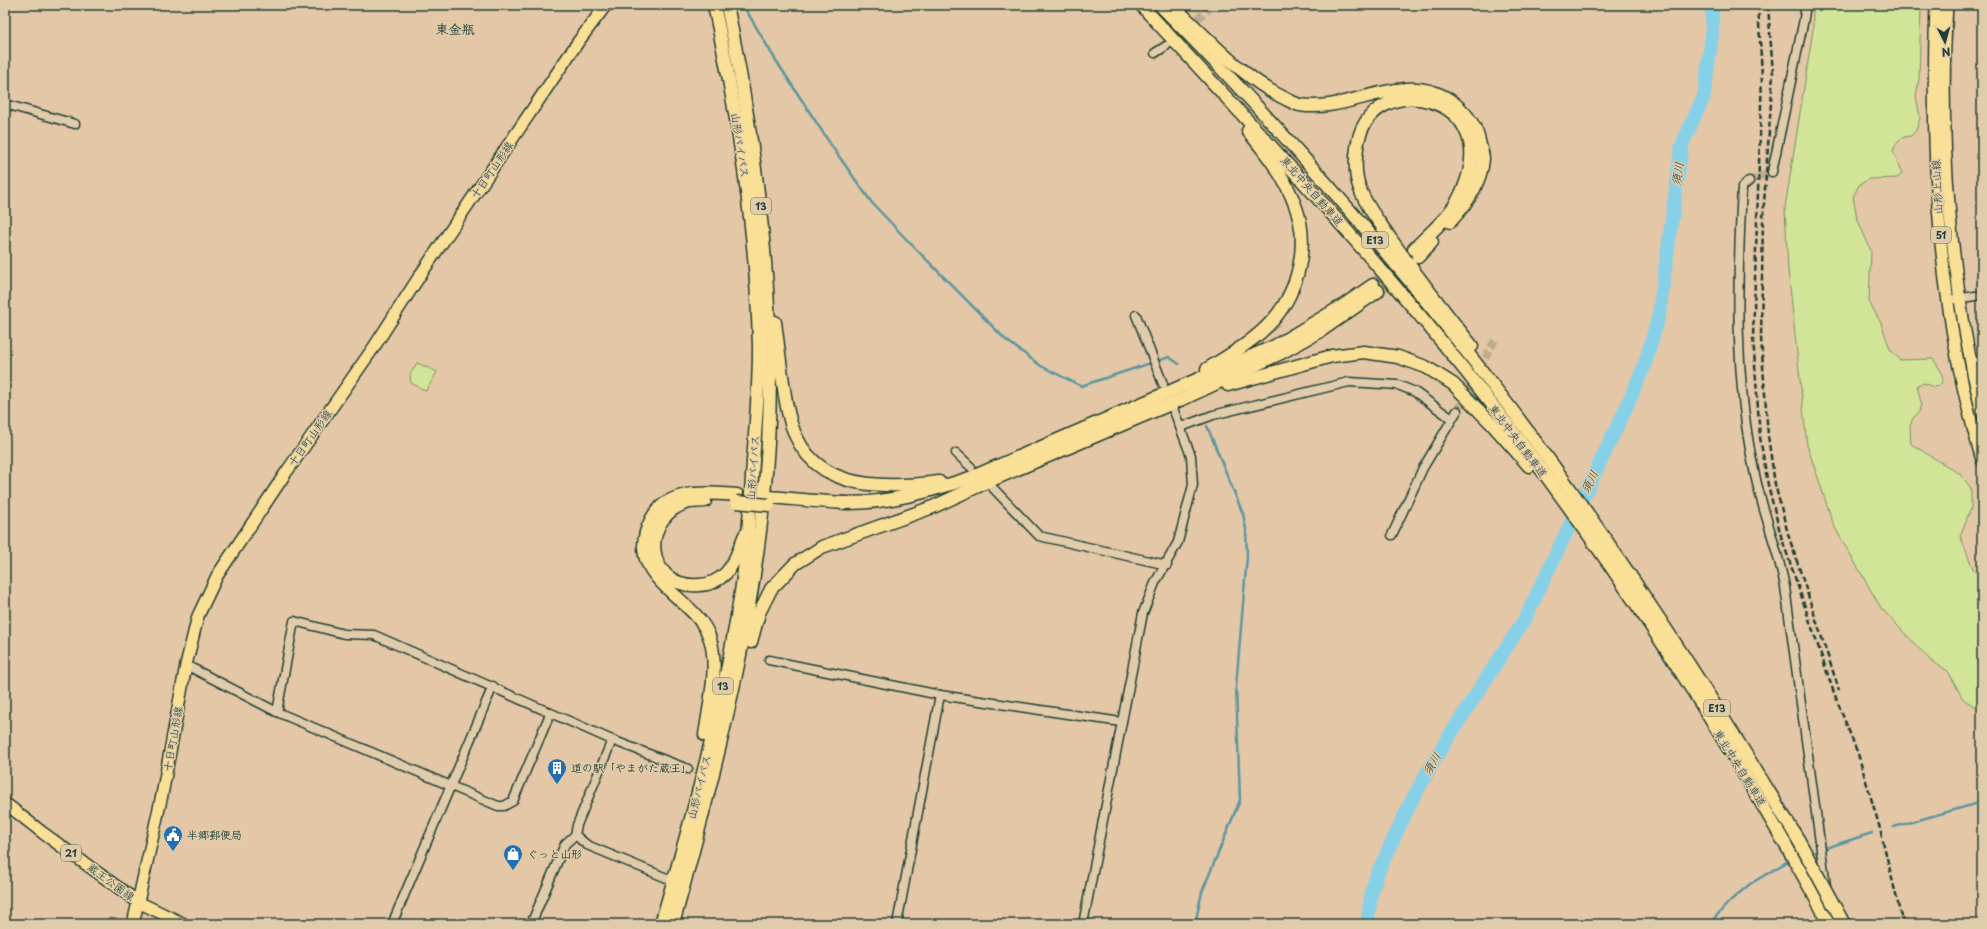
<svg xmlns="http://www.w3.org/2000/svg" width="1987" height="929" font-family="'Playpen Sans','Klee One',sans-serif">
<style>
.green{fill:#d2e498;stroke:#789066}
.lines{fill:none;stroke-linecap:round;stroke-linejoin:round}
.stream{stroke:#5d96a0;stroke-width:2.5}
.river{stroke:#87d1e8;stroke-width:14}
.minor-tunnel{stroke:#bdab8f;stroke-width:8;stroke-dasharray:8 4;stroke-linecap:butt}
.highway-tunnel{stroke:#bdab8f;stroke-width:12;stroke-dasharray:12 6;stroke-linecap:butt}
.minor-casing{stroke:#1f3d34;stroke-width:11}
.major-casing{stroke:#1f3d34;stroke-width:14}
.highway-casing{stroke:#1f3d34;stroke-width:15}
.minor{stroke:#e0ccaa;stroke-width:8}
.major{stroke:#fadf96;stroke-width:11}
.highway{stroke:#fadf96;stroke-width:12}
.rail{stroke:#1f3d34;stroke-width:2.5;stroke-dasharray:6 3;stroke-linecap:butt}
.highway-bridge-casing{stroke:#1f3d34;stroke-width:15;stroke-linecap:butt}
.highway-bridge{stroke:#fadf96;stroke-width:12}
.labels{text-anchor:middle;stroke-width:3;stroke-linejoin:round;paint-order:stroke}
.shield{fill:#e0ccaa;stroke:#596857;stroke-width:1}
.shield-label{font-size:10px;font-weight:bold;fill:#1f3d34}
.street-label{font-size:11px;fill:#1f3d34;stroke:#e0ccaa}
.poi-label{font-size:11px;font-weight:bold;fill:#1f3d34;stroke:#e0ccaa;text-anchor:start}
.water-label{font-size:12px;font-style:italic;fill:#24443d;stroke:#e0ccaa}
.quarter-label{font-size:13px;font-weight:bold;fill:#1f3d34;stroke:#e0ccaa}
</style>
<rect width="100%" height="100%" fill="#e4c7a6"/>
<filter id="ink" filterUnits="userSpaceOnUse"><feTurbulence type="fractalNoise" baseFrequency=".025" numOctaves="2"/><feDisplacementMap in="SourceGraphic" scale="8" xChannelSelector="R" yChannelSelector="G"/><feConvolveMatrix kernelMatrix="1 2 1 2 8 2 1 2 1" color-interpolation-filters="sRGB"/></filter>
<g filter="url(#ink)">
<!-- green -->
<g class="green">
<path d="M1813 5H1921L1919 79 1916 96 1920 118 1916 130 1911 136C1900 137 1897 140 1893 151L1902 174 1897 178 1869 179 1859 185 1853 197 1857 218 1871 251 1869 302 1881 323 1890 349 1900 360 1933 359 1941 371 1943 380 1939 386 1933 387 1924 383 1917 385 1921 403 1919 412 1913 418 1910 426 1911 444 1960 474 1971 488V508L1960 536 1974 571 1982 574V715L1979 709 1963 699 1948 671 1931 661 1881 608 1834 526 1807 445 1788 269 1785 208 1813 30Z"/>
<path d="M417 363 437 372 426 391 411 383 410 375Z"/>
</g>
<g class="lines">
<!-- stream -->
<g class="stream">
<path d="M743 5 775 59 833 148 872 203 910 243 1006 340 1041 366 1081 386 1169 357 1179 364"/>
<path d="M1894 827 1982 802"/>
<path d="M1810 853 1872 833"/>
<path d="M1195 924 1202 892 1240 800 1236 687 1247 556 1246 529 1243 514 1207 426"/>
<path d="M1709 924 1730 901 1750 884 1790 860"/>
</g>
<!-- river -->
<path class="river" d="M1367 924 1372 890 1378 872 1412 800 1436 757 1526 617 1626 408 1645 364 1659 315 1682 145 1704 96 1712 36V5"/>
<!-- minor-tunnel -->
<g class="minor-tunnel">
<path d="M1170 43 1209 9"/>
<path d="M1749 181 1772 172"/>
<path d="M1457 411 1496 338"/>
</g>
<!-- highway-tunnel -->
<g class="highway-tunnel">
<path d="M1373 285 1414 249"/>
<path d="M1378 291 1408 266"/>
</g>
<!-- minor casing -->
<g class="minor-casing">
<g id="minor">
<path d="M1155 53 1166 46"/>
<path d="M5 104 75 124"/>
<path d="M1772 172 1803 24 1806 5"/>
<path d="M1749 181 1742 187C1737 284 1734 380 1755 475 1763 513 1778 549 1785 587L1826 886"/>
<path d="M1948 300 1982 295"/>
<path d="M1136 315 1163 384"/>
<path d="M1181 427 1213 415 1349 382 1398 385 1415 392 1452 419"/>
<path d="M956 453 971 467"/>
<path d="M991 486 1039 536 1167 565"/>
<path d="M1392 535 1423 468 1457 411"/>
<path d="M769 660 940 695 1121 722"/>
<path d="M186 665 277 712 498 806H504L513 801 550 714"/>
<path d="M277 712 294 621 344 634 374 635 612 740 688 769"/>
<path d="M612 740 577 825 575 835 587 845 674 881"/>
<path d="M392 924 493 686"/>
<path d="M531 924 565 844 575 835"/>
<path d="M897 924 940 695"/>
<path d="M1083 924 1143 613 1155 583 1178 542 1193 485 1191 456 1174 411"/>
</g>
</g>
<!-- major casing -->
<g class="major-casing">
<g id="major">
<path d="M1936 5C1930 157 1938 314 1982 460"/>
<path d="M1947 5C1938 135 1951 286 1982 413"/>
<path d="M5 803 43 833 138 902 184 924"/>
<path d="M133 924 162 795 186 665 198 616 217 576 285 474 374 347 419 277 578 42 606 5"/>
</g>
</g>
<!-- highway casing -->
<g class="highway-casing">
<g id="highway">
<path d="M1141 5C1244 116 1346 226 1442 342 1589 521 1719 721 1830 924"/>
<path d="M1160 5C1284 131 1401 264 1508 405 1614 544 1708 691 1799 841"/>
<path d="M1172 5C1208 38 1242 78 1286 99 1290 101 1295 104 1300 105 1352 114 1407 65 1455 104 1467 114 1476 126 1479 141 1480 147 1483 153 1483 159 1481 183 1466 205 1450 222"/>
<path d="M1414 249C1431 232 1451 216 1461 194 1510 94 1367 63 1357 148 1355 161 1355 176 1360 189 1366 207 1380 222 1390 238 1416 275 1444 311 1472 346"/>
<path d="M1418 257 1432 242"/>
<path d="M775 322C779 352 782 383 788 412 804 490 875 490 939 482"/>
<path d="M1207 369C1229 355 1255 341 1273 320 1299 290 1310 243 1295 205 1285 177 1267 154 1248 131"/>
<path d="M1228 385 1332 356 1364 352 1398 357 1426 367 1453 384 1492 424 1529 466"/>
<path d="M769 497C795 499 822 502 848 503 890 503 930 491 970 478L1275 346 1344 305 1373 285"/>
<path d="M705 501C700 502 695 501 690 502 639 514 643 589 699 585 709 585 719 580 726 573 736 562 739 548 745 535"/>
<path d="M751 642 759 613 771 589 795 564 822 547 933 507 987 482 1187 397 1281 353 1319 332 1378 291"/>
<path d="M705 735C709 707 719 666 710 639 697 595 619 579 652 518 669 488 707 493 737 495"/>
<path d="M661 924C691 821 721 716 738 610 747 560 750 511 753 461 756 423 759 386 759 348 757 233 738 118 714 5"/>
<path d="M673 924C723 745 770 564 770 377 770 252 752 127 727 5"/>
</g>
</g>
<!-- minor -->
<use href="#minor" class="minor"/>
<!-- major -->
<use href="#major" class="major"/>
<!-- highway -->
<use href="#highway" class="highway"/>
<!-- rail -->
<g class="rail">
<path d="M1758 5 1762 76 1753 337 1760 437 1768 485 1781 536 1834 693 1858 754 1879 825 1903 924"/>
<path d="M1768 5 1773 74 1763 218 1761 338 1768 436 1775 484 1788 534 1839 690"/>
</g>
<!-- highway-bridge casing -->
<g class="highway-bridge-casing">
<g id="highway-bridge">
<path d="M736 502 769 505"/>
<path d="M1799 841 1844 924"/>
</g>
</g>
<!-- highway-bridge -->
<use href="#highway-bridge" class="highway-bridge"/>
</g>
</g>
<!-- icons -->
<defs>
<g id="building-pin" transform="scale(1)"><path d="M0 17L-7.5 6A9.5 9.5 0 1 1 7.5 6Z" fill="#1f6fb2" stroke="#e0ccaa"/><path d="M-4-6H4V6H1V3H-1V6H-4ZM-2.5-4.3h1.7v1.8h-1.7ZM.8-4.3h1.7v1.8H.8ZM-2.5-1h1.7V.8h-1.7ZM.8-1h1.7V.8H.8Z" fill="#fff"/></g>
<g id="civic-pin" transform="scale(1)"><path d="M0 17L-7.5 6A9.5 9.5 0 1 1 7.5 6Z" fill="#1f6fb2" stroke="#e0ccaa"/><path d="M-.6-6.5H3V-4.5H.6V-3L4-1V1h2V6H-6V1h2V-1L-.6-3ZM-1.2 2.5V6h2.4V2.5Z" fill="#fff"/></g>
<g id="shop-pin" transform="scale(1)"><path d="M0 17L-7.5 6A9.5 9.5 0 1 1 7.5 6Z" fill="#1f6fb2" stroke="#e0ccaa"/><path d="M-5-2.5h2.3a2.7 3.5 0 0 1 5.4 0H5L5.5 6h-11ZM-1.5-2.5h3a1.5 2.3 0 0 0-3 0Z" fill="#fff"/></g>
</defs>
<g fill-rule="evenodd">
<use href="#building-pin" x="557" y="768"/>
<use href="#civic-pin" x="173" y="835"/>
<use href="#shop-pin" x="513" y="854"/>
</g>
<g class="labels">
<!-- shield labels -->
<g class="shield">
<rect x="751" y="198" width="20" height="16" rx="3"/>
<rect x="1931" y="227" width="20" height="16" rx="3"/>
<rect x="1362" y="232" width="26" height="16" rx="3"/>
<rect x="713" y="678" width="20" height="16" rx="3"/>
<rect x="1704" y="700" width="26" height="16" rx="3"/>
<rect x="61" y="845" width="20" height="16" rx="3"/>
</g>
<g class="shield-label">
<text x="761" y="210">13</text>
<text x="1941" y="239">51</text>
<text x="1375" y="244">E13</text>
<text x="723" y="690">13</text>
<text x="1717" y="712">E13</text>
<text x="71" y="857">21</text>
</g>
<!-- street labels -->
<g class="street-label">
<text transform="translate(740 145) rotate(81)" y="4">山形バイパス</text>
<text transform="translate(492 170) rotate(-56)" y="4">十日町山形線</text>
<text transform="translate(1937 187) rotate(-93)" y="4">山形上山線</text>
<text transform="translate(1312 191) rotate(49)" y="4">東北中央自動車道</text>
<text transform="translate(310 438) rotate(-55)" y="4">十日町山形線</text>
<text transform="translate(1518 441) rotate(53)" y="4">東北中央自動車道</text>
<text transform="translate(753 468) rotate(-86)" y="4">山形バイパス</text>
<text transform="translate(173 739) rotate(-80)" y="4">十日町山形線</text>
<text transform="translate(1740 768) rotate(58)" y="4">東北中央自動車道</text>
<text transform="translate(699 787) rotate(-76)" y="4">山形バイパス</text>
<text transform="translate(111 882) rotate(36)" y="4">蔵王公園線</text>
</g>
<!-- poi labels -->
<g class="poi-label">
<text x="571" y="772">道の駅「やまがた蔵王」</text>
<text x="187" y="839">半郷郵便局</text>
<text x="527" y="858">ぐっと山形</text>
</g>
<!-- water labels -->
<g class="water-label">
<text transform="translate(1678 174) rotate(-82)" y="4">須川</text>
<text transform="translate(1590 482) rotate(-64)" y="4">須川</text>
<text transform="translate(1432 764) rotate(-60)" y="4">須川</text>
</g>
<!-- quarter labels -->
<g class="quarter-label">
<text x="455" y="34">東金瓶</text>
</g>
</g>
<!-- margin -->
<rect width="1987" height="929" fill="none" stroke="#e0ccaa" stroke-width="20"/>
<rect x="10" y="10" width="1967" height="909" fill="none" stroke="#1f3d34" stroke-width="1.5" filter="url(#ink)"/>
<!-- north arrow -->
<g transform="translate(1945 42) rotate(174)" stroke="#e0ccaa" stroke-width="3" paint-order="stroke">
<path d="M0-3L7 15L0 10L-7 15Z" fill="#1f3d34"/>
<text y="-6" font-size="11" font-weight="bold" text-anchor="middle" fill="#1f3d34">N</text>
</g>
</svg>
